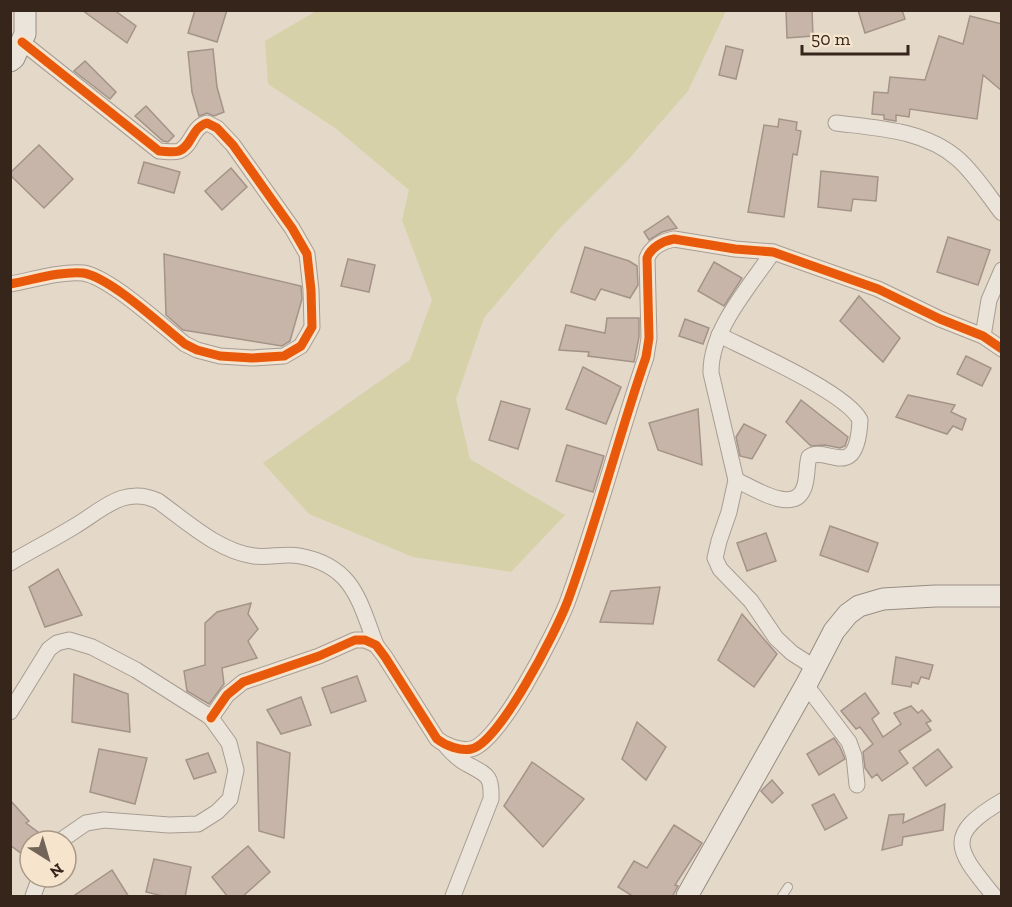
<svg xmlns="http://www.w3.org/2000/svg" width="1012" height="907" font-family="'Zilla Slab',serif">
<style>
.green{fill:#d7d1aa}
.building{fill:#c7b5a9;stroke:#a39388;stroke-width:1.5}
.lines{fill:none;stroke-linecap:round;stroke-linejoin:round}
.lane-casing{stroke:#a89d92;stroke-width:10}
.street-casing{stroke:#a89d92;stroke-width:17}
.secondary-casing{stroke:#988d82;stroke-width:23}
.lane{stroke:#ebe4da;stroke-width:8}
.street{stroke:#ebe4da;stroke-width:15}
.secondary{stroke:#ebe4da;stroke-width:21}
.cycleway-casing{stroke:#f6e5cc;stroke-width:13}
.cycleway{stroke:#e8590c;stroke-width:9}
</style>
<rect width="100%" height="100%" fill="#e4d8c8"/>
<!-- green -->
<path class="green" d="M316 11H726L688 91 627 161 559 229 484 318 456 399 470 459 565 515 511 572 413 557 309 514 263 463 410 360 432 300 402 220 409 190 335 128 268 84 265 41Z"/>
<!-- building -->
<g class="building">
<path d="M82 10H114L136 26 127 43Z"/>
<path d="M195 10H227L217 42 188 33Z"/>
<path d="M786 10H812L813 36 787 38Z"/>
<path d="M858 10H902L905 19 865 33Z"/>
<path d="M970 16 1002 24V91L983 75 977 119 910 109 909 117 896 115V121L884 119V115L872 114 874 92 888 93 890 77 925 80 939 36 963 44Z"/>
<path d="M726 46 743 50 736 79 719 75Z"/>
<path d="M213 49 217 87 224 112 214 116 207 113 199 116 192 92 188 52Z"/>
<path d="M85 61 116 92 110 99 74 71Z"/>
<path d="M146 106 174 136 168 142 163 141 135 116Z"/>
<path d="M779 119 797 122 796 130 801 131 797 155 793 154 784 217 748 212 764 125 778 127Z"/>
<path d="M39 145 73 179 44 208 10 175V173Z"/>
<path d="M144 162 180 172 174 193 138 183Z"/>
<path d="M231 168 247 187 222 210 205 191Z"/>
<path d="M821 171 878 177 876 201 853 199 851 211 818 207Z"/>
<path d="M668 216 677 228 662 232 649 240 644 232Z"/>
<path d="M948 237 990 250 978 285 937 272Z"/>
<path d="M585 247 629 261 637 266 638 285 630 298 601 289 595 300 571 292Z"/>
<path d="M164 254 301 286 302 299 290 341 282 346 183 330 166 315Z"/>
<path d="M348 259 375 265 369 292 341 286Z"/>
<path d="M714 262 742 278 724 306 698 291Z"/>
<path d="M859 296 900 338 883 362 840 321Z"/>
<path d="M607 318H639V337L634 362 588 356 589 352 559 350 566 325 605 333Z"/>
<path d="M685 319 709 328 703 344 679 336Z"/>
<path d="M966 356 991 368 982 386 957 374Z"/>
<path d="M583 367 621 387 606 424 566 409Z"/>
<path d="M908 395 955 405 951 412 966 419 962 430 953 426 947 434 896 417Z"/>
<path d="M801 400 848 437 845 446 840 448 825 445 811 446 786 422Z"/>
<path d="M501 401 530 409 518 449 489 440Z"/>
<path d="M698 409 702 465 658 450 649 423Z"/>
<path d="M744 424 766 435 752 459 740 456 736 437Z"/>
<path d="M567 445 604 456 593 492 556 481Z"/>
<path d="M830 526 878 543 868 572 820 555Z"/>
<path d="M766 533 776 561 747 571 737 543Z"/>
<path d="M58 569 82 615 45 627 29 587Z"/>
<path d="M660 587 653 624 600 622 611 591Z"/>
<path d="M251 603 248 614 258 629 248 641 257 658 222 668 224 684 209 704 187 691 184 671 205 665V623L217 612Z"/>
<path d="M742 614 777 654 754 687 718 660Z"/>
<path d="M896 657 933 665 929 679 921 677 918 684 912 682 911 687 892 684Z"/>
<path d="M74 674 128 694 130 732 72 722Z"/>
<path d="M357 676 366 701 331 713 322 688Z"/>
<path d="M865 693 879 713 872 719 883 737 901 724 894 713 911 706 918 713 922 710 931 721 926 723 931 730 899 751 908 763 882 781 877 774 872 778 865 768 863 752 873 744 860 727 856 729 841 711Z"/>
<path d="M301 697 311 725 281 734 267 710Z"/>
<path d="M637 722 666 747 646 780 622 759Z"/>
<path d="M834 738 840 747 845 759 819 775 807 754Z"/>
<path d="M257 742 290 753 284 838 259 831Z"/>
<path d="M99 749 147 758 135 804 90 792Z"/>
<path d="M938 749 952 767 926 786 913 768Z"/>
<path d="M208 753 216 772 194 779 186 760Z"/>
<path d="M532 762 584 799 543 847 504 806Z"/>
<path d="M772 780 783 793 772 803 761 791Z"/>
<path d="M834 794 847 818 825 830 812 805Z"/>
<path d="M10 800 29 821 26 823 50 841H30V860L10 845Z"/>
<path d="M945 804 943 830 903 837 902 845 882 850 889 815 904 814 903 823Z"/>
<path d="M674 825 702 843 675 885 678 886 672 897H634L618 887 634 861 647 868Z"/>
<path d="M248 846 270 872 242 897H228L212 877Z"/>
<path d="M154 859 191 867 185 897H167L146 892Z"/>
<path d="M112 870 129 897H72Z"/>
</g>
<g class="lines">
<!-- lane casing -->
<g class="lane-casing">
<path id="lane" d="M782 896 788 887"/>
</g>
<!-- street casing -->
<g class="street-casing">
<g id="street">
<path d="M836 123C877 128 925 130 958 159 975 174 988 195 1002 213"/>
<path d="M773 252C750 286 710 330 711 373L736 480 729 512 719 541 715 558 720 569 751 601 776 638 792 653 814 667"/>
<path d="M10 284C33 280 60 271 83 273 110 277 162 326 185 344L197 350 220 356 252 358 284 356 301 346 312 327 311 290 307 254 292 228 233 145 217 128 207 123C192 127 192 146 179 151 173 153 165 151 159 151L22 42"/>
<path d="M719 335C749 350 847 393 860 420 857 485 826 444 809 457 806 467 808 481 803 490 792 514 752 487 736 480"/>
<path d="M983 336 989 300 1002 270"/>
<path d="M10 563C32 550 54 539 75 526 102 510 124 485 158 501 186 521 218 551 254 556 269 558 285 553 300 556 353 566 359 600 376 645"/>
<path d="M806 685 849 742 854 756 857 785"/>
<path d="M10 712 49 649 57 643 69 640 92 647 136 670 207 715 211 718 229 743 236 770 230 799 217 812 198 824 169 825 104 820 86 823 60 841"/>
<path d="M211 718 227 695 243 682 319 656 355 640H365L376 645 385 657 437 739C446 746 460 751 471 749 499 744 556 631 567 603 597 522 618 438 646 357L649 338 647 258C651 247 663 241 674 239L735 249 773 252 878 289 940 319 983 336 1002 349"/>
<path d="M446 746C452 753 459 760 467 764 487 775 492 775 491 799L453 896"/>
<path d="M33 896 40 877"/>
<path d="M994 896C958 851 942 836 1002 801"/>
</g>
</g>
<!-- secondary casing -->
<g class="secondary-casing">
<g id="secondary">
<path d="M10 61 14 58 25 34V10"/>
<path d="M687 896 806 685 834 631 848 614 859 606 883 599 935 596H1002"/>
</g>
</g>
<!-- lane -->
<use href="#lane" class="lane"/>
<!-- street -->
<use href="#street" class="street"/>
<!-- secondary -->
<use href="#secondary" class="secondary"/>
<!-- cycleway casing -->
<g class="cycleway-casing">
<g id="cycleway">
<path d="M10 284C33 280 60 271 83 273 110 277 162 326 185 344L197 350 220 356 252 358 284 356 301 346 312 327 311 290 307 254 292 228 233 145 217 128 207 123C192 127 192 146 179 151 173 153 165 151 159 151L22 42"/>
<path d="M211 718 227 695 243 682 319 656 355 640H365L376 645 385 657 437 739C446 746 460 751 471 749 499 744 556 631 567 603 597 522 618 438 646 357L649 338 647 258C651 247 663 241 674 239L735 249 773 252 878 289 940 319 983 336 1002 349"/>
</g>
</g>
<!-- cycleway -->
<use href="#cycleway" class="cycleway"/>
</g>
<!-- border -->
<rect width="1012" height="907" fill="none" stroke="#35251b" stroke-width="24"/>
<!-- north arrow -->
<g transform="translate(48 859) rotate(143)"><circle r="28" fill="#f6e5cc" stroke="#a99885" stroke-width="1.5"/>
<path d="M0-4.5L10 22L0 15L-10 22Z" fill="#726458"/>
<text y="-9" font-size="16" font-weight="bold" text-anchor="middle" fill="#35251b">N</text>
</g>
<!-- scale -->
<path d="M802 45v9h106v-9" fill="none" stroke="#35251b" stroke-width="3"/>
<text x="811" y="45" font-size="18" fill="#35251b" stroke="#f6e5cc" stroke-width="4.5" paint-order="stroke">50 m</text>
</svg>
